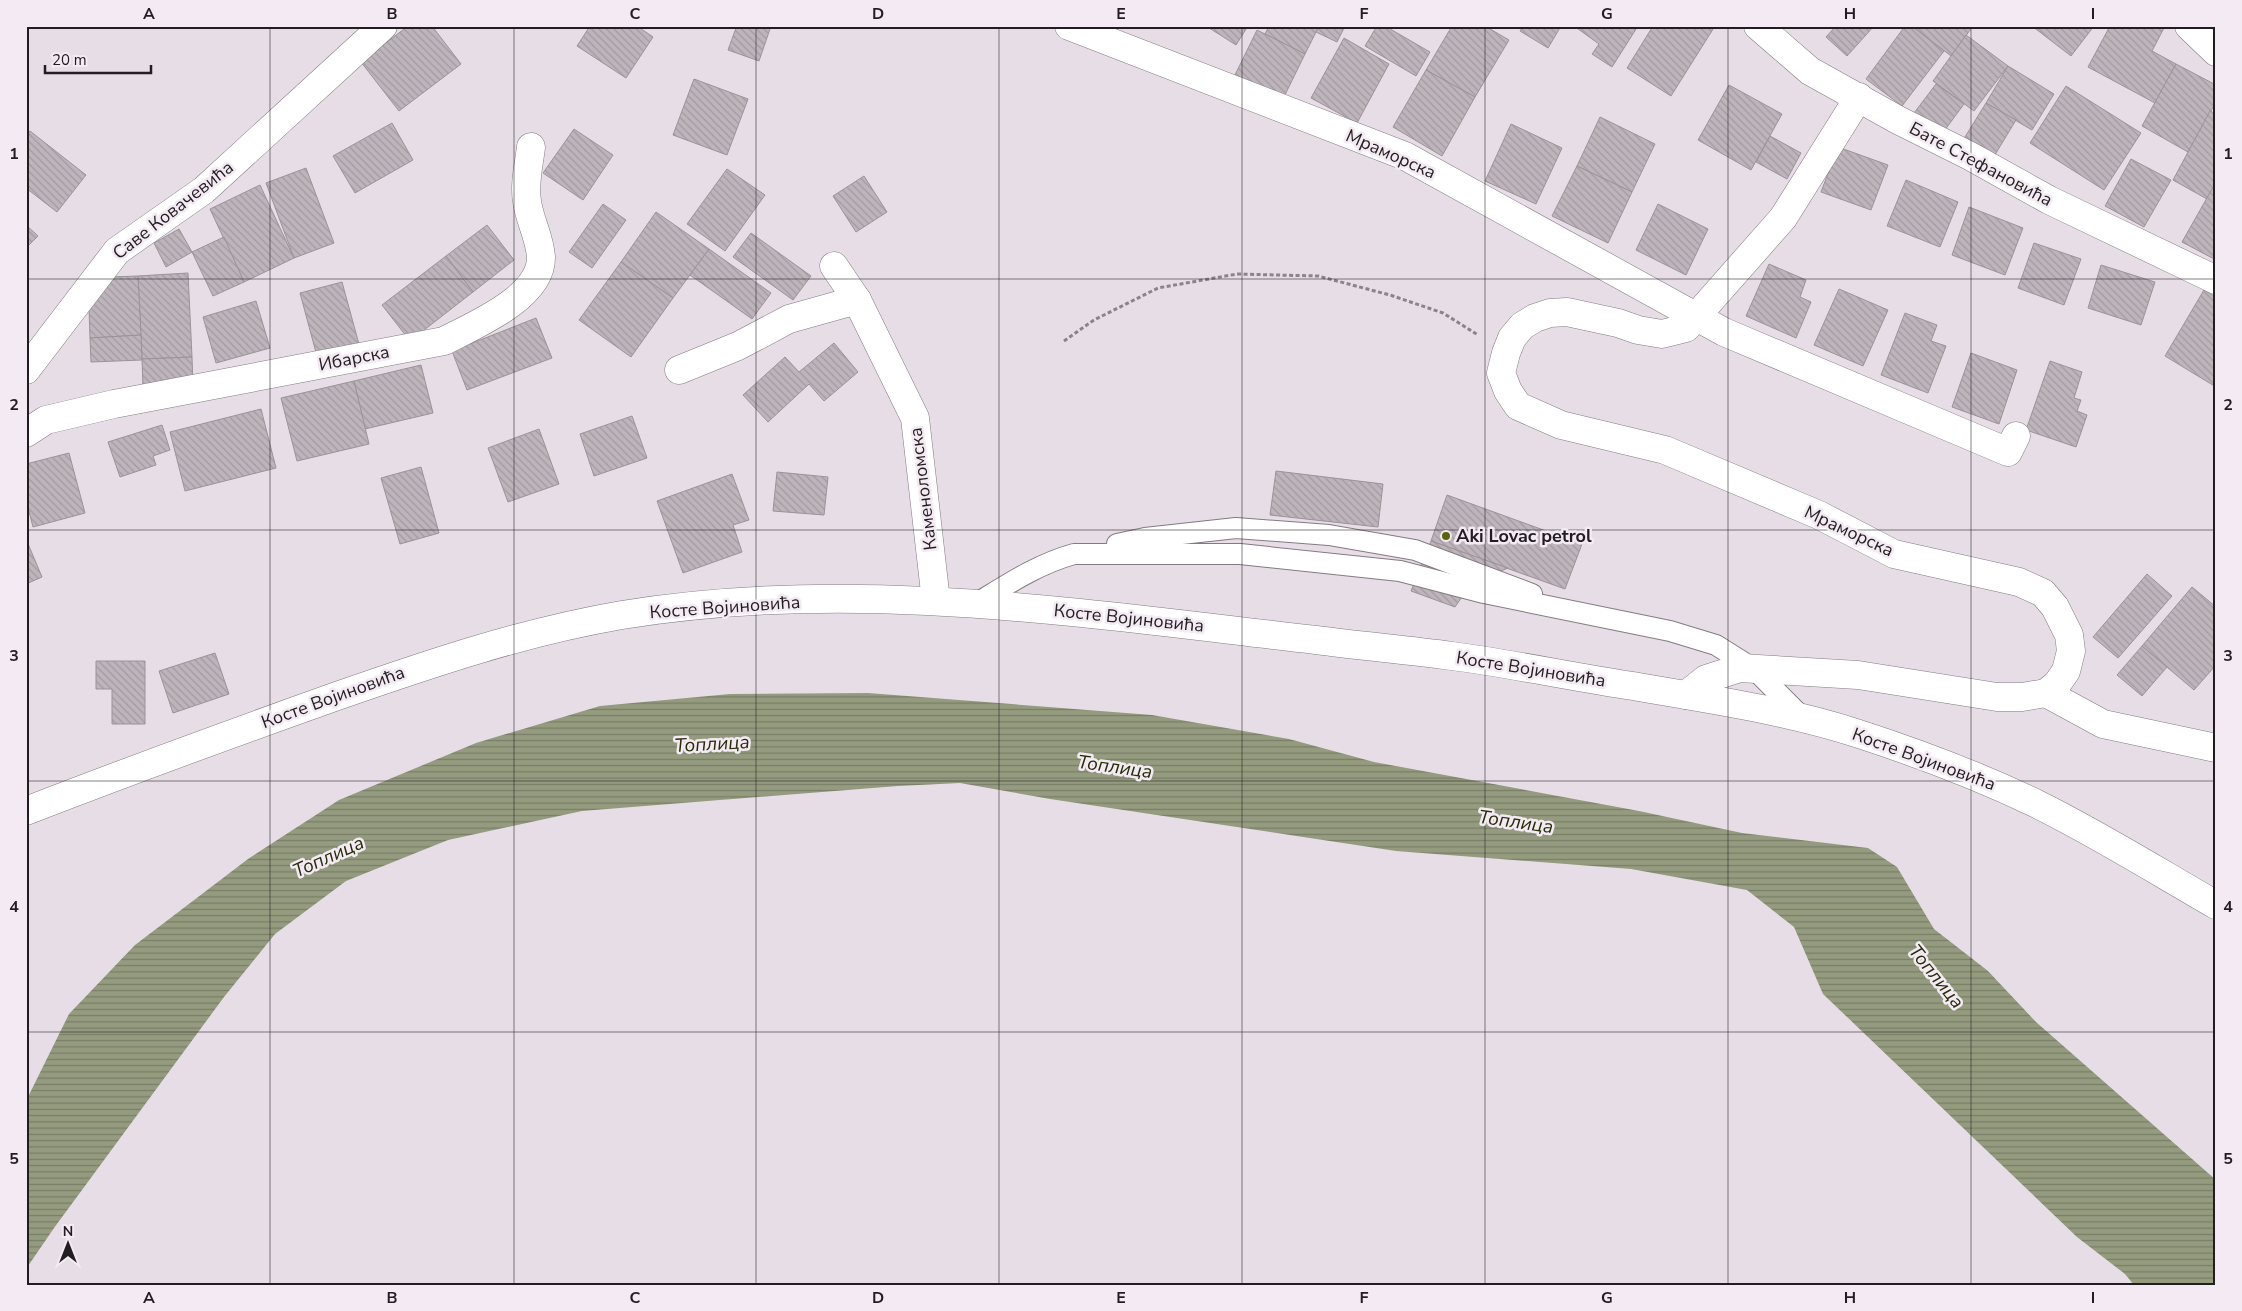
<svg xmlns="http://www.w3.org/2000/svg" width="2242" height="1311" font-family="'Nunito Sans',sans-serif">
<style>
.water{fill:url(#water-rules)}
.building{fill:url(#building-back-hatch);stroke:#9c929a}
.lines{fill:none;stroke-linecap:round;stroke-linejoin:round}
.service-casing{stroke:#847b82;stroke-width:22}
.minor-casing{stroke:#847b82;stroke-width:29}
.primary-casing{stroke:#847b82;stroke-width:29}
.path{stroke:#8b838a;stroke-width:3;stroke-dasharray:4 2.5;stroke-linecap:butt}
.service{stroke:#fff;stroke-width:20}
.minor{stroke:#fff;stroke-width:28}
.primary{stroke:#fff;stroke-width:28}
.grid{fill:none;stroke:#211d20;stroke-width:1;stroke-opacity:0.55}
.poi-dot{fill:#59650a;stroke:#f4eaf3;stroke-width:2}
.labels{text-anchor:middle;stroke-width:5;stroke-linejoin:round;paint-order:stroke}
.street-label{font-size:18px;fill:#211d20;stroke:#f4eaf3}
.poi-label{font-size:18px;font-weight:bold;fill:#211d20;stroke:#f4eaf3;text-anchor:start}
.water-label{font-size:19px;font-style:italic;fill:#262d07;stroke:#f4eaf3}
.neatline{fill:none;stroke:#211d20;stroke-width:2}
.grid-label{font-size:16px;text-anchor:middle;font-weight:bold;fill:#211d20}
</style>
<defs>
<pattern id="water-rules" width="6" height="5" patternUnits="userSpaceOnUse" patternTransform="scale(1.25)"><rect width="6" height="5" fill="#949b7e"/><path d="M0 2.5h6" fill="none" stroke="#787e67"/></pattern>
<pattern id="building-back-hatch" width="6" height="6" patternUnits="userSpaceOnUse" patternTransform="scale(1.25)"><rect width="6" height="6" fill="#beb4bc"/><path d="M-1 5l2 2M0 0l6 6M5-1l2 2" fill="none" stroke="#a39aa1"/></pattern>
</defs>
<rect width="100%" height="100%" fill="#e7dde6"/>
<!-- water -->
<path class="water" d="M868 693 1152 715 1289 739 1374 762 1639 811 1742 833 1868 848 1897 867 1934 929 1988 971 2036 1022 2216 1180V1285H2134L2125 1274 2077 1237 1823 994 1794 927 1747 890 1631 869 1396 851 1050 799 960 783 898 786 582 811 448 840 346 881 275 934 224 997 54 1228 26 1269V1101L69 1014 135 945 248 859 339 800 476 743 600 706 730 694Z"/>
<!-- building -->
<g class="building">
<path d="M408 26H432L461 64 399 111 361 62Z"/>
<path d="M590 26H637L653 37 626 78 577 46Z"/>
<path d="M729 26H771L759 61 728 50 736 28Z"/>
<path d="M1206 26H1248L1236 45Z"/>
<path d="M1269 26H1319L1305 54 1265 34Z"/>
<path d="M1319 26H1345L1337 42 1316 32Z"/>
<path d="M1377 26H1385L1430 52 1416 76 1365 46Z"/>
<path d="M1452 26H1485L1509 40 1475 97 1426 70Z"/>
<path d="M1523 26H1561L1548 48 1520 31Z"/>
<path d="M1574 26H1638L1612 67 1592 54 1599 44Z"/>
<path d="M1653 26H1715L1671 96 1627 68Z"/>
<path d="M1836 26H1874L1847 56 1826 37Z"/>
<path d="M1905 26H1912L1944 51 1902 106 1866 79Z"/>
<path d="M1912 26H1973L1951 56Z"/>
<path d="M2032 26H2094L2071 56Z"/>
<path d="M2110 26H2165L2152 51 2176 64 2155 103 2088 67Z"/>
<path d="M1257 30 1305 54 1281 103 1233 79Z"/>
<path d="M1966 35 2008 66 1974 111 1933 81Z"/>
<path d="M1344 38 1389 64 1357 123 1311 98Z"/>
<path d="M2176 64 2216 85V102L2188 152 2142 126Z"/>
<path d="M2008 66 2054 94 2032 130 1986 103Z"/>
<path d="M1426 70 1475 97 1442 156 1393 127Z"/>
<path d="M694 79 748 99 727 155 673 135Z"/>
<path d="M1936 84 1964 104 1939 138 1911 117Z"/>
<path d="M1729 85 1782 114 1751 170 1698 140Z"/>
<path d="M2066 86 2141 133 2104 190 2030 143Z"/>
<path d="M1986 103 2016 120 1990 163 1960 145Z"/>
<path d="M2210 111 2216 114V182L2207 199 2173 180Z"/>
<path d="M1600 117 1655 144 1632 192 1577 166Z"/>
<path d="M392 123 413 160 355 193 333 156Z"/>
<path d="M1511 124 1562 148 1536 204 1485 181Z"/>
<path d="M574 129 613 155 583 200 543 173Z"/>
<path d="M30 131 86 175 57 212 26 188V136Z"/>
<path d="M1770 136 1801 153 1787 179 1756 162Z"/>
<path d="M1838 147 1888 165 1871 210 1821 192Z"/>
<path d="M2131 159 2171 180 2144 227 2105 206Z"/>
<path d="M1577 166 1632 192 1608 243 1552 216Z"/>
<path d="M306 168 334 243 294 258 266 183Z"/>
<path d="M727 169 765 195 725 251 687 224Z"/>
<path d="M864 176 887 212 856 232 833 196Z"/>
<path d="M1906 180 1958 202 1940 247 1887 226Z"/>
<path d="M2216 182V260L2182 242Z"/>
<path d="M260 185 294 258 244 282 210 209Z"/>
<path d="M603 204 626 220 592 268 569 252Z"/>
<path d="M1658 204 1708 229 1686 275 1636 250Z"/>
<path d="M1969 207 2023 228 2005 275 1952 255Z"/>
<path d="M656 212 709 249 673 298 621 262Z"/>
<path d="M26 225 38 236 26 248Z"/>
<path d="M487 225 514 260 473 292 446 256Z"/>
<path d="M179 229 192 252 166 267 154 243Z"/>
<path d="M751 233 811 276 793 300 733 257Z"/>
<path d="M224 237 244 282 213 296 192 252Z"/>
<path d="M2034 243 2081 259 2064 305 2018 288Z"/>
<path d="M709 249 771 293 752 319 690 275Z"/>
<path d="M446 256 473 292 410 341 382 305Z"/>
<path d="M621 262 673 298 631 357 579 320Z"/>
<path d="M1769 264 1806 280 1800 297 1811 302 1796 338 1746 316Z"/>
<path d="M2101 265 2155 282 2141 325 2088 308Z"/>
<path d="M188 273 192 357 142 359 138 276Z"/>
<path d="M138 276 141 335 90 338 89 308 111 277Z"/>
<path d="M342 282 360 348 318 360 300 293Z"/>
<path d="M1839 289 1888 310 1863 366 1814 345Z"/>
<path d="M2204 290 2216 297V387L2165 356Z"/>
<path d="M256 301 270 348 216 363 203 317Z"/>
<path d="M1905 313 1937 325 1931 341 1946 346 1928 393 1881 375Z"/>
<path d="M536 318 552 358 467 390 452 351Z"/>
<path d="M141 335 142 360 91 362 90 338Z"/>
<path d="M834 343 858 372 824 401 809 384 768 422 743 395 785 357 799 372Z"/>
<path d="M1971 353 2017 370 1999 424 1952 407Z"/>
<path d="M192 357 193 386 143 388 142 359Z"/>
<path d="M2050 361 2082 372 2074 398 2081 400 2077 411 2087 415 2076 447 2026 430Z"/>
<path d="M421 365 433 413 365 429 354 381Z"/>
<path d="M354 381 369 444 297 461 281 398Z"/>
<path d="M261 409 276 468 185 491 170 432Z"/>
<path d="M632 416 647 458 594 476 580 434Z"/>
<path d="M162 425 170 450 153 456 156 465 120 477 108 442Z"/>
<path d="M539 429 559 484 508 502 488 448Z"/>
<path d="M69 453 85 513 33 527 26 500V464Z"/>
<path d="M421 467 439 533 400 544 381 478Z"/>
<path d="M1276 471 1383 484 1378 527 1270 515Z"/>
<path d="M777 472 828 477 824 515 773 511Z"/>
<path d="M732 474 749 520 733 525 742 552 683 573 657 501Z"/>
<path d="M1447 495 1582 544 1565 589 1431 541Z"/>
<path d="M26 539 42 577 26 584Z"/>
<path d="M1431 541 1508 568 1471 584 1455 607 1411 591Z"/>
<path d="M2147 574 2172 596 2118 658 2093 637Z"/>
<path d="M2192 587 2216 607V665L2194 690 2142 646Z"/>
<path d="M2142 646 2167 667 2142 696 2117 675Z"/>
<path d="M215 653 229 694 173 713 159 671Z"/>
<path d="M96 661H145V724H112V689H96Z"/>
</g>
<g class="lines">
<!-- service casing -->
<g class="service-casing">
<g id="service">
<path d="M1117 544 1145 538 1236 528 1329 535 1415 550 1532 594"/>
<path d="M977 603C1008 584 1038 564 1074 554H1240L1400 571 1484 593 1670 631 1716 645 1754 669 1804 719"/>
</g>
</g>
<!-- minor casing -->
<g class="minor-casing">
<g id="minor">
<path d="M1069 26 1405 156 1724 332 2008 452 2016 436"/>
<path d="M1758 26 1810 71 1898 120 1970 156 2049 200 2216 280"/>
<path d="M2189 26 2216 52"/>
<path d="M834 266 857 300 915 418 936 601"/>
<path d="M26 370 117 251 204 190 383 26"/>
<path d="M679 370 738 346 789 319 857 300"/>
<path d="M26 433 46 420 114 404 444 341C475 325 542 297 541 257 540 238 529 219 527 201 524 184 529 164 531 147"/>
<path d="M2046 693 2103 724 2216 748"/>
<path d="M1686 695 1706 679 1740 668 1858 675 1997 697H2022L2046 693 2057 684 2066 671 2071 651 2069 635 2055 607 2043 593 2019 582 1894 554 1819 515 1665 450 1561 425 1518 406 1508 391 1501 373 1506 353 1512 338 1522 326 1535 318 1550 313 1567 312 1618 323 1638 330 1662 334 1686 328 1783 218 1859 97"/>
</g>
</g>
<!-- primary casing -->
<g class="primary-casing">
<path id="primary" d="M26 811C129 771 233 733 337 696 432 663 523 632 622 615 853 577 1087 614 1316 640 1362 646 1407 650 1452 656 1513 664 1573 677 1633 686 1707 699 1785 710 1856 733 1918 753 1979 776 2037 804 2098 834 2157 871 2216 905"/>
</g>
<!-- path -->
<path class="path" d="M1064 341 1094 320 1158 288 1237 274 1318 276 1390 295 1443 313 1478 335"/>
<!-- service -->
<use href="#service" class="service"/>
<!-- minor -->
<use href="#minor" class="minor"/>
<!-- primary -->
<use href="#primary" class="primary"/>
</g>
<!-- grid -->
<path class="grid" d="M270 26V1285M514 26V1285M756 26V1285M999 26V1285M1242 26V1285M1485 26V1285M1728 26V1285M1971 26V1285M26 279H2216M26 530H2216M26 781H2216M26 1032H2216"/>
<!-- markers -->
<circle class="poi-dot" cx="1446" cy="536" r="5"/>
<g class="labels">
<!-- street labels -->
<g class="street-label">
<text transform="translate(1391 154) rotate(24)" y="6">Мраморска</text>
<text transform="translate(1981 164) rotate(28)" y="6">Бате Стефановића</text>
<text transform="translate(173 210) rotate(-38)" y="6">Саве Ковачевића</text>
<text transform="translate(354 358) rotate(-11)" y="6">Ибарска</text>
<text transform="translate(923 489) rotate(-97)" y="6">Каменоломска</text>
<text transform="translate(1849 531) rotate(25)" y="6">Мраморска</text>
<text transform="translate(725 607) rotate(-4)" y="6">Косте Војиновића</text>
<text transform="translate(1129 618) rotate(6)" y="6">Косте Војиновића</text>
<text transform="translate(1531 669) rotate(9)" y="6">Косте Војиновића</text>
<text transform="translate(333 697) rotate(-20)" y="6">Косте Војиновића</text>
<text transform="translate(1924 759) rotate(20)" y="6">Косте Војиновића</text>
</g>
<!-- poi labels -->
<g class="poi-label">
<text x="1456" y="542">Aki Lovac petrol</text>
</g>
<!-- water labels -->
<g class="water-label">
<text transform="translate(712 743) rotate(-3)" y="7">Топлица</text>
<text transform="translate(1115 766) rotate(8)" y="7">Топлица</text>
<text transform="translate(1516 821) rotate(8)" y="7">Топлица</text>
<text transform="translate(328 856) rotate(-24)" y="7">Топлица</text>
<text transform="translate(1937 976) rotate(51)" y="7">Топлица</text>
</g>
</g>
<!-- border -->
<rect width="2242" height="1311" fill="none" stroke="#f4eaf3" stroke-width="55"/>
<!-- north arrow -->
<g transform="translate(68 1244)" stroke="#f4eaf3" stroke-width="4" paint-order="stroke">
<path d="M0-4L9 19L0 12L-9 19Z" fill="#211d20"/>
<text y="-8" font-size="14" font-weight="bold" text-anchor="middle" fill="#211d20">N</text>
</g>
<!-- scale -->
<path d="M45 65v8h106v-8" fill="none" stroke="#211d20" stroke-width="2.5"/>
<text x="52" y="65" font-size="15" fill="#211d20" stroke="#f4eaf3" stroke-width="4" paint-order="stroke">20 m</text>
<rect x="28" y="28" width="2186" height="1256" class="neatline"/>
<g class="grid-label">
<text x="149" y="19">A</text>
<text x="392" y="19">B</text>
<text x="635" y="19">C</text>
<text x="878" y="19">D</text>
<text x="1121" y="19">E</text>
<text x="1364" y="19">F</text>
<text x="1607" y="19">G</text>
<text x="1850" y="19">H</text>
<text x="2093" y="19">I</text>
<text x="14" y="159">1</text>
<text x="2228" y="159">1</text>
<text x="14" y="410">2</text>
<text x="2228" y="410">2</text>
<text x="14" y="661">3</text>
<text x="2228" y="661">3</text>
<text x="14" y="912">4</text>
<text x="2228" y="912">4</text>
<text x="14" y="1164">5</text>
<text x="2228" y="1164">5</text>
<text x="149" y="1303">A</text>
<text x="392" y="1303">B</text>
<text x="635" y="1303">C</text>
<text x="878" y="1303">D</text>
<text x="1121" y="1303">E</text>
<text x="1364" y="1303">F</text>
<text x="1607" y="1303">G</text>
<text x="1850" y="1303">H</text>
<text x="2093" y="1303">I</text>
</g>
</svg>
